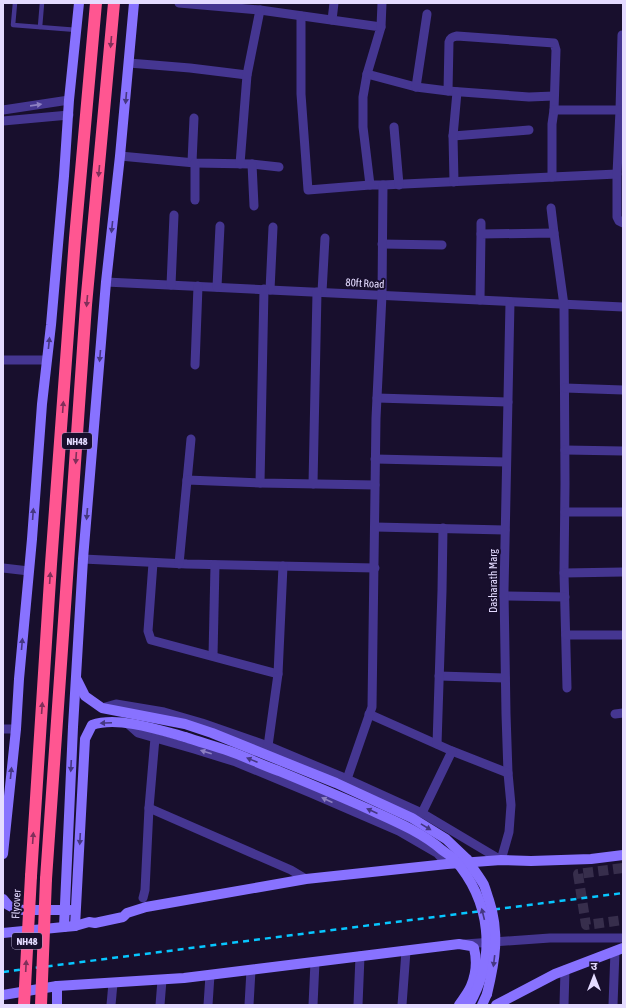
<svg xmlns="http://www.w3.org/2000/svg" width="626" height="1008" font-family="'Asap Condensed','Noto Sans Devanagari',sans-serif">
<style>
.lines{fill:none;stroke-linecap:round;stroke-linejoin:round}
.secondary-tunnel{stroke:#372e4c;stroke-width:10;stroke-dasharray:10 5;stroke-linecap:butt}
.lane{stroke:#453691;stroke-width:4.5}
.street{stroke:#453691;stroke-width:9}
.secondary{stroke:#8872ff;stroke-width:10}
.highway{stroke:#ff5691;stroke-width:12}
.rail{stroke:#07c6ff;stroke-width:2.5;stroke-dasharray:6 5;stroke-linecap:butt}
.secondary-bridge{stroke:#8872ff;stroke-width:10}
.highway-bridge{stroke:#ff5691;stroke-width:12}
.oneway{fill:#802f5a}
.oneway2{fill:#453781}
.oneway3{fill:#8d80c2}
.labels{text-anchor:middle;stroke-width:4;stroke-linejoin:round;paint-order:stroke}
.shield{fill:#180f2d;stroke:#a79ec0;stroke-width:1}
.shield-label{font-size:10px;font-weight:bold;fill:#e4dbff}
.street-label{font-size:11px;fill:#e4dbff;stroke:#180f2d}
</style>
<rect width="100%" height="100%" fill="#180f2d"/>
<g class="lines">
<!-- secondary-tunnel -->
<path class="secondary-tunnel" d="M623 868 578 874 586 925 623 920"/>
<!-- lane -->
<g class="lane">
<path d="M15 3 13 25 77 30"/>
<path d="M40 27 42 3"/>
</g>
<!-- street -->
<g class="street">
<path d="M179 3 260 10 381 27 367 74 363 97V127L370 185"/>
<path d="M301 16V94L308 190 370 185H383L617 174"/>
<path d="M332 20 334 3"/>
<path d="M381 27 382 3"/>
<path d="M623 35H622L620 110 617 174V217L619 221 623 223"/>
<path d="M129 63 190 68 247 75"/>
<path d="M367 74 416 87 448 91 529 97 554 96"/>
<path d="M416 87 427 14"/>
<path d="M448 91 449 42C450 38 452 37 457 36L554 43 556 50 554 110 552 124V177"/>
<path d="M3 110 69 100"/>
<path d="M554 110H620"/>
<path d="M3 121 69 115"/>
<path d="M394 127 399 185"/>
<path d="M453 136 529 130"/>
<path d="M120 156 195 163 252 164 279 167"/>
<path d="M192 162 194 118"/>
<path d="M195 163V200"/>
<path d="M240 164 247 75 260 10"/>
<path d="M252 164 254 206"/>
<path d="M454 182 453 136 457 92"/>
<path d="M551 208 554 233"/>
<path d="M481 223V234"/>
<path d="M382 244 442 245"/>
<path d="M106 282 623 307"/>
<path d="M171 285 174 215"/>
<path d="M217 287 220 226"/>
<path d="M270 290 273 227"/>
<path d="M322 292 325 238"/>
<path d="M480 300 481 234 554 233 564 305 565 484 564 573 567 688"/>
<path d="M3 360H47"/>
<path d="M195 365 198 286"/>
<path d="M565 388 623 390"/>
<path d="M377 398 508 402"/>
<path d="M565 450 623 451"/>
<path d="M375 459 506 462"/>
<path d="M187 481 191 439"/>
<path d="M260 483 264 289"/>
<path d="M313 484 317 292"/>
<path d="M565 512H623"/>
<path d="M375 527 505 530"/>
<path d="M83 559 187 564 375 568"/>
<path d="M153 563 148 631 151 640 278 674"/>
<path d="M179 564 187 480 260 483 375 485"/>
<path d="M3 568 29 571"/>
<path d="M564 573 623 572"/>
<path d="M504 596 565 597"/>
<path d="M566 635H623"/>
<path d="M213 656 215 565"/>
<path d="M439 676 505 678"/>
<path d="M102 708 116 704 164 712 202 723 268 746 347 779 422 813 501 860 509 832 511 805 508 773 506 714 504 591 510 302"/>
<path d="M369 714 452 751 508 773"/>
<path d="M615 714 623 713"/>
<path d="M128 724 138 733 194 749 236 762 311 793 399 831 437 853 447 864"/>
<path d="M3 729H16"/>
<path d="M437 744 442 591 443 528"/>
<path d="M268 746 278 674 283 566"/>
<path d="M347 779 372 707 376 418 382 295 383 185"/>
<path d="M149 808 291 870 306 879"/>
<path d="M422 813 452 751"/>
<path d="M143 898 145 890 149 808 155 738"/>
<path d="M465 944 550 938H623"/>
<path d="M111 1005 113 983"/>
<path d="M160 1005 162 980"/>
<path d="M208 1005 210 975"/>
<path d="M249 1005 251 970"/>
<path d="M313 1005 315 962"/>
<path d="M358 1005 360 956"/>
<path d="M402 1005 406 951"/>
<path d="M564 1005 565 970"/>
<path d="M613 1005 615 951"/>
</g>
<!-- secondary -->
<g class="secondary">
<path d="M77 680 85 696 102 708 185 724 212 733 336 783 412 818 446 839 467 859"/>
<path d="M3 854 16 729 19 679 32 539 42 404 51 325 64 176 69 100 79 3"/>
<path d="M3 899 8 905 15 909 24 910H70"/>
<path d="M75 926 85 739 92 725C118 716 160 730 185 737"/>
<path d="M64 927 73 727 83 559 106 282 120 156 134 3"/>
<path d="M3 933 64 927 75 926 89 922 95 923 123 917 127 913 146 907 306 879 447 864 501 860 531 861 591 859 623 855"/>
<path d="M57 986V1005"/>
<path d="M3 995 57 986 184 978 459 944 471 946 474 948C477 960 476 974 471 986 468 993 463 999 459 1005"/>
<path d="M482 1005 487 994"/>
<path d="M496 1005 555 974 623 948"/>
</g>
<!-- highway -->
<g class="highway">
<path d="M31 876 51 564 75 238 96 3"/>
<path d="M46 879 86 305 114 3"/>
</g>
<!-- rail -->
<path class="rail" d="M3 972 623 893"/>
<!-- secondary-bridge -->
<g class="secondary-bridge">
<path d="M185 737C200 742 214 746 229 751 246 757 262 765 279 771 308 783 337 795 366 808 392 820 420 831 442 850 446 853 451 856 454 859 491 901 497 956 469 1005"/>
<path d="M467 859C472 868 479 876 484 885 486 890 487 895 489 900 500 933 495 961 487 994"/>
</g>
<!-- highway-bridge -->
<g class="highway-bridge">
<path d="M24 1005 31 876"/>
<path d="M41 1005 46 879"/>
</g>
</g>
<!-- one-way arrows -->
<defs><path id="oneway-solid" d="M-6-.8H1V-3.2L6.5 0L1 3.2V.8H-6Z"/></defs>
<g class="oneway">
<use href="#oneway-solid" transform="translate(111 42) rotate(95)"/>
<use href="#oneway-solid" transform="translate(99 171) rotate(95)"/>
<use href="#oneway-solid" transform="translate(87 301) rotate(95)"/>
<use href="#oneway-solid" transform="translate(63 407) rotate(-86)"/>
<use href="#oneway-solid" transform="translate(76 458) rotate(94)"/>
<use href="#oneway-solid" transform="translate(50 578) rotate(-86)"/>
<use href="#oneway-solid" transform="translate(42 708) rotate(-86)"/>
<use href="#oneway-solid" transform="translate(33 838) rotate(-86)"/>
<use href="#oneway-solid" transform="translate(26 966) rotate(-87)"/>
</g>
<g class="oneway2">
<use href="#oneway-solid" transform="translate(126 98) rotate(95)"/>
<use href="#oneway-solid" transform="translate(112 227) rotate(96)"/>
<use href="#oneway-solid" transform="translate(49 343) rotate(-84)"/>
<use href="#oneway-solid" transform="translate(100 356) rotate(95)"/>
<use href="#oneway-solid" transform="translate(33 514) rotate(-86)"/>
<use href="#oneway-solid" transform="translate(87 514) rotate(95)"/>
<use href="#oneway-solid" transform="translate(22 644) rotate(-85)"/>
<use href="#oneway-solid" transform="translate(106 723) rotate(178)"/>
<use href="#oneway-solid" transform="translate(252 760) rotate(-158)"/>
<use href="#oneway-solid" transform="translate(71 766) rotate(93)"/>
<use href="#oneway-solid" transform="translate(11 773) rotate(-84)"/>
<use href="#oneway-solid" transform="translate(372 811) rotate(-156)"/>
<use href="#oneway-solid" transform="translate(426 827) rotate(31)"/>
<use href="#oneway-solid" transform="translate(80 839) rotate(93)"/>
<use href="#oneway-solid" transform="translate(483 914) rotate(-104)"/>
<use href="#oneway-solid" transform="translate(494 961) rotate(97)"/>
</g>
<g class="oneway3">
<use href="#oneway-solid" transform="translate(36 105) rotate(-8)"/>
<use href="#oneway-solid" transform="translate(206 752) rotate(-163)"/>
<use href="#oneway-solid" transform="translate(327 800) rotate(-156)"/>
</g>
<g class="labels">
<!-- shield labels -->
<g class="shield">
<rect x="62" y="433" width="30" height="16" rx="3"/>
<rect x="12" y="933" width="30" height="16" rx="3"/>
</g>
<g class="shield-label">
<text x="77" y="445">NH48</text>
<text x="27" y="945">NH48</text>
</g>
<!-- street labels -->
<g class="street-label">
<text transform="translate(365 283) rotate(3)" y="4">80ft Road</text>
<text transform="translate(493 581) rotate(-90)" y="4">Dasharath Marg</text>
<text transform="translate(16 904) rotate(-87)" y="4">Flyover</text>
</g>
</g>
<!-- border -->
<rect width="626" height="1008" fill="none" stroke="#e4dbff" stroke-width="8"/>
<!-- north arrow -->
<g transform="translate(594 976)" stroke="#180f2d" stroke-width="3" paint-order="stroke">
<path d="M0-3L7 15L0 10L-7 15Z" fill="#e4dbff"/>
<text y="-6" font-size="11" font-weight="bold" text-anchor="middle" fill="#e4dbff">उ</text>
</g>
</svg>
